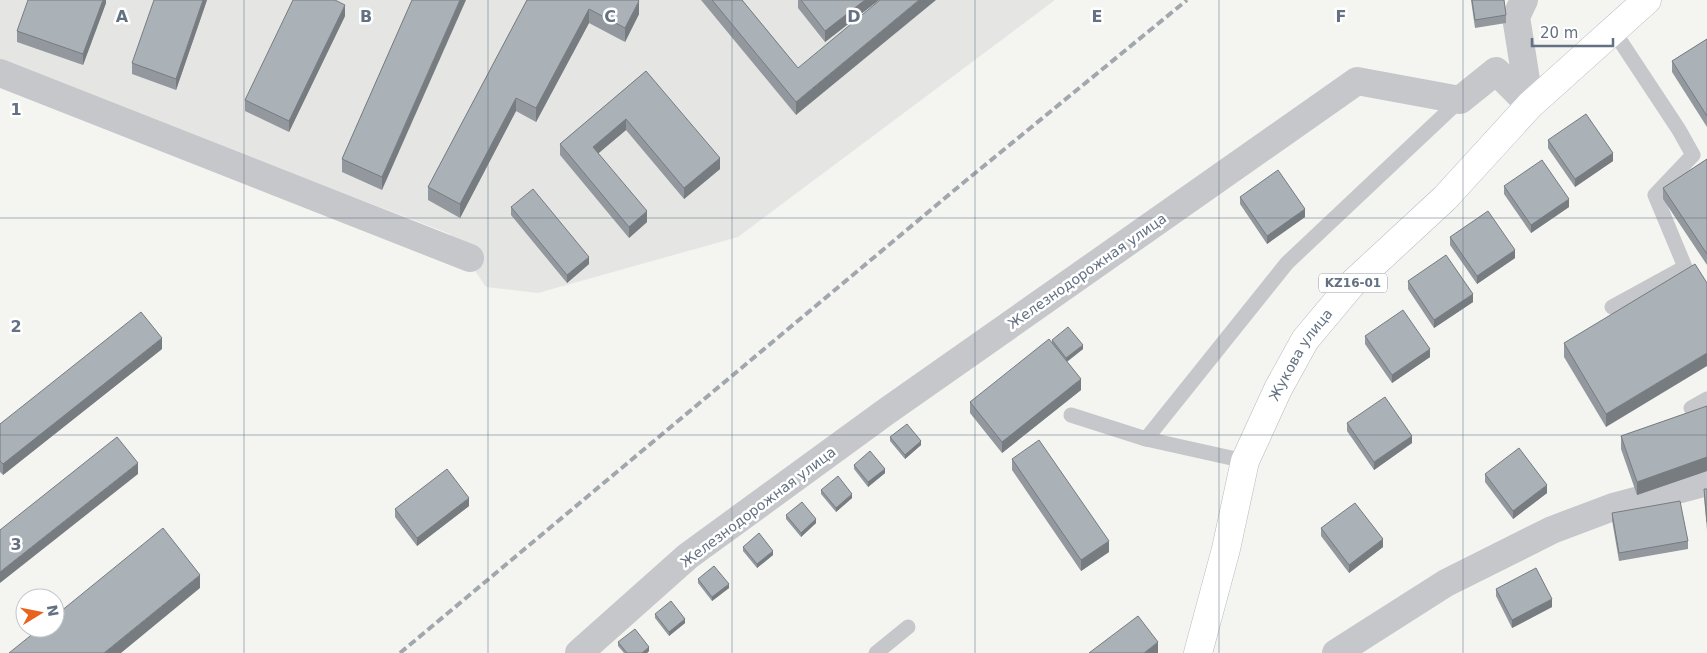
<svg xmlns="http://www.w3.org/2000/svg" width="1707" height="653" font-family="'DejaVu Sans',sans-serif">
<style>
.built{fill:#e5e6e4}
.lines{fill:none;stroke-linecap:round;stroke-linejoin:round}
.primary-casing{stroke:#b5b8bd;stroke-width:29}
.lane{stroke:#c5c7cb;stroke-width:15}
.street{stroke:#c5c7cb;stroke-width:28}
.primary{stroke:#fff;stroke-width:28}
.rail{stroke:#a2a7ae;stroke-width:4;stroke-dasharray:8 4;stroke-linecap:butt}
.wall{fill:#92989d}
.shaded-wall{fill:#777c80}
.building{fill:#aab1b7;stroke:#777c80}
.grid{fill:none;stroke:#637183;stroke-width:1;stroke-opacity:0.55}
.labels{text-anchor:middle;stroke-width:5;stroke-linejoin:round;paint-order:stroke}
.shield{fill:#fff;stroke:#929ca8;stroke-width:1}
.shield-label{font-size:12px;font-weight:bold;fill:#637183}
.street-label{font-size:14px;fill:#637183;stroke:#fff}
.grid-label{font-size:16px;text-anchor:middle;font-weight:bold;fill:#637183;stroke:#fff;stroke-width:5;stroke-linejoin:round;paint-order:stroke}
</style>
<rect width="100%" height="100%" fill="#f4f5f1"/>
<!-- built -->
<path class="built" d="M0 0H1055L738 237 538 293 486 287 450 234 0 61Z"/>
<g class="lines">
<!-- primary casing -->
<g class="primary-casing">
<g id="primary">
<path id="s1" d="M1198 653 1226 549 1245 461 1278 389 1305 340 1351 285 1445 198 1530 105 1647 0"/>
</g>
</g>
<!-- lane -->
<g class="lane">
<path d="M1612 307 1685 267 1655 195 1693 155 1679 130 1613 30"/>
<path d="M1691 408 1707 399"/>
<path d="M1071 415 1146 439 1245 461"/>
<path d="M1146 439 1287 263 1460 100"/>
<path d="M876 653 908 627"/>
</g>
<!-- street -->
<g class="street">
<path d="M0 73 470 258"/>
<path d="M579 653 688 556 887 411 1357 81 1460 100 1496 71 1530 105 1516 17 1524 0"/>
<path d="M1336 653 1446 583 1552 530 1613 507 1707 482"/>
</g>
<!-- primary -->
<use href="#primary" class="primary"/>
<!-- rail -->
<path class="rail" d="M400 653 963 183 1187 0"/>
</g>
<!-- wall -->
<g class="wall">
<path d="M106 0V3L83 65 17 42V31Z"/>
<path d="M207 0 176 90 132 74V63Z"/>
<path d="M412 0 382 190 342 172V159Z"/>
<path d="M527 0 639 14 625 42 589 23 536 122 516 111 460 218 428 200V187Z"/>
<path d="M701 0H742L798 68 796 115Z"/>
<path d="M798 0H879L825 42 798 8Z"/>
<path d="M1471 0H1504L1506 15V23L1475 28Z"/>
<path d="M345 16 289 132 245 111V100Z"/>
<path d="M1707 39V127L1672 72V61Z"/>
<path d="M646 71 720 169 684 199 626 130 598 153 647 222 629 238 560 155V144Z"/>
<path d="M1548 140 1613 161 1575 187 1548 148Z"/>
<path d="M1707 159V265L1663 199V188Z"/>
<path d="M1504 186 1569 207 1531 233 1504 194Z"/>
<path d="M1240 197 1305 217 1267 244 1240 204Z"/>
<path d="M511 207 589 264 567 283 511 215Z"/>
<path d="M1450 237 1515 258 1477 284 1450 245Z"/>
<path d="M1408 281 1473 302 1434 328 1408 289Z"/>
<path d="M1707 283 1606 427 1564 357V343Z"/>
<path d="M1365 336 1430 357 1392 383 1365 344Z"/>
<path d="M1052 340 1083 349 1067 362 1081 390 1002 453 970 413V402L1052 343Z"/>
<path d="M162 349 3 475 0 472V424Z"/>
<path d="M1707 406V471L1637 495 1621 449V436Z"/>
<path d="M1347 423 1412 443 1374 470 1347 431Z"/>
<path d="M890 437 921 445 905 459 890 441Z"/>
<path d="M1012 459 1109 552 1081 571 1012 470Z"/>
<path d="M854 465 885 473 868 487 854 469Z"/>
<path d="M1485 474 1547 493 1513 519 1485 482Z"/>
<path d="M1704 489H1707V530L1704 497Z"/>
<path d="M821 490 852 498 836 512 821 494Z"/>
<path d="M469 506 417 546 395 517V509Z"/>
<path d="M1612 513 1688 541V549L1619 561 1612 520Z"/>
<path d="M786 515 816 523 801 537 786 519Z"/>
<path d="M1321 528 1383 547 1349 573 1321 536Z"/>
<path d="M743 547 773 555 757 568 743 551Z"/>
<path d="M698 579 729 588 712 601 698 583Z"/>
<path d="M1496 589 1552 607 1512 628 1496 596Z"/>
<path d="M655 614 685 623 669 636 655 618Z"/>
<path d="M618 642 649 651 647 653H624L618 646Z"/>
</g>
<!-- shaded-wall -->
<g class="shaded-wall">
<path d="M103 0H106V3L83 65V54Z"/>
<path d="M203 0H207L176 90V79Z"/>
<path d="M460 0H466L382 190V177Z"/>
<path d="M865 0H879L825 42V31Z"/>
<path d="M919 0H936L796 115V102Z"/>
<path d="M639 1V14L625 42V28Z"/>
<path d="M345 5V16L289 132V121Z"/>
<path d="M589 9V23L536 122V108Z"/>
<path d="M516 98V111L460 218V204Z"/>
<path d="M626 119V130L593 158V147Z"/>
<path d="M1613 153V161L1575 187V179Z"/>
<path d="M720 158V169L684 199V188Z"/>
<path d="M1569 199V207L1531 233V225Z"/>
<path d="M1305 209V217L1267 244V236Z"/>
<path d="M647 211V222L629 238V227Z"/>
<path d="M1515 250V258L1477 284V276Z"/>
<path d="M589 257V264L567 283V275Z"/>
<path d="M1473 294V302L1434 328V320Z"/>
<path d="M162 338V349L3 475V464Z"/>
<path d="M1083 345V349L1066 362V358Z"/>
<path d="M1430 349V357L1392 383V375Z"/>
<path d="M1707 353V366L1606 427V414Z"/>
<path d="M1081 379V390L1002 453V442Z"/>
<path d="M1412 436V443L1374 470V462Z"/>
<path d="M921 441V445L905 459V455Z"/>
<path d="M1707 457V471L1637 495V482Z"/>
<path d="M138 463V474L0 583V572Z"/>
<path d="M885 469V473L868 487V482Z"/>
<path d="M1547 485V493L1513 519V511Z"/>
<path d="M852 494V498L836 512V508Z"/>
<path d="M469 498V506L417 546V538Z"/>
<path d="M816 519V523L801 537V533Z"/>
<path d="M1383 539V547L1349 573V565Z"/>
<path d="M1109 541V552L1081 571V560Z"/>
<path d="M773 551V555L757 568V564Z"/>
<path d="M200 575V588L121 653H104Z"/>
<path d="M729 584V588L712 601V597Z"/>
<path d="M1552 599V607L1512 628V620Z"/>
<path d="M685 619V623L669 636V632Z"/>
<path d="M1158 642V653H1144Z"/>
<path d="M649 647V651L647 653H642Z"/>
</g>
<!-- building -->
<g class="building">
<path d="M28 0H103L83 54 17 31Z"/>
<path d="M154 0H203L176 79 132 63Z"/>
<path d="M293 0H335L345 5 289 121 245 100Z"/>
<path d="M412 0H460L382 177 342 159Z"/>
<path d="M527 0H638L639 1 625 28 589 9 536 108 516 98 460 204 428 187Z"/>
<path d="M712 0H742L798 68 880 0H919L796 102Z"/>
<path d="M801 0H865L825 31Z"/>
<path d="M1472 0H1504L1506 15 1475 20Z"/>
<path d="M1707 39V116L1672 61Z"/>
<path d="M646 71 720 158 684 188 626 119 593 147 647 211 629 227 560 144Z"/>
<path d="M1586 114 1613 153 1575 179 1548 140Z"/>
<path d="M1707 159V254L1663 188Z"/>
<path d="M1542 160 1569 199 1531 225 1504 186Z"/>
<path d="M1278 170 1305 209 1267 236 1240 197Z"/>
<path d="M533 189 589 257 567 275 511 207Z"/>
<path d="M1488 211 1515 250 1477 276 1450 237Z"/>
<path d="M1446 255 1473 294 1434 320 1408 281Z"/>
<path d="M1695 264 1707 283V353L1606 414 1564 343Z"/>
<path d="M1403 310 1430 349 1392 375 1365 336Z"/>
<path d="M141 312 162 338 3 464 0 461V424Z"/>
<path d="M1068 327 1083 345 1066 358 1052 340Z"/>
<path d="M1049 339 1081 379 1002 442 970 402Z"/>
<path d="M1385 397 1412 436 1374 462 1347 423Z"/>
<path d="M1707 406V457L1637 482 1621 436Z"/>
<path d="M907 424 921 441 905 455 890 437Z"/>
<path d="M117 437 138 463 0 572V530Z"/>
<path d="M1039 440 1109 541 1081 560 1012 459Z"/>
<path d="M1519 448 1547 485 1513 511 1485 474Z"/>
<path d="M870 451 885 469 868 482 854 465Z"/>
<path d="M447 469 469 498 417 538 395 509Z"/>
<path d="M838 476 852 494 836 508 821 490Z"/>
<path d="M1704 489H1707V522Z"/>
<path d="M1680 501 1688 541 1619 553 1612 513Z"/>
<path d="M802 502 816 519 801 533 786 515Z"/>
<path d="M1355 503 1383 539 1349 565 1321 528Z"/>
<path d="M163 528 200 575 104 653H9L40 628H55V616Z"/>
<path d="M759 533 773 551 757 564 743 547Z"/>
<path d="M714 566 729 584 712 597 698 579Z"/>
<path d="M1536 568 1552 599 1512 620 1496 589Z"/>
<path d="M671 601 685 619 669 632 655 614Z"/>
<path d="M1138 616 1158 642 1144 653H1089Z"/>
<path d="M635 629 649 647 642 653H627L618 642Z"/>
</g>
<!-- grid -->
<path class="grid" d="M244 0V653M488 0V653M732 0V653M975 0V653M1219 0V653M1463 0V653M0 218H1707M0 435H1707"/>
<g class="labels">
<!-- shield labels -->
<rect class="shield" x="1319" y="273.5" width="68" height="19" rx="4"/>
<g class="shield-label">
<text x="1353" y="287">KZ16-01</text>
</g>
<!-- street labels -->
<g class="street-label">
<text transform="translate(1087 271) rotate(-35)" y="5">Железнодорожная улица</text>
<text dy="5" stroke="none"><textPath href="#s1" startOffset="318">Жукова улица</textPath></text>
<text transform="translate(758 507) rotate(-37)" y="5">Железнодорожная улица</text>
</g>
</g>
<g class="grid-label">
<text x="122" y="22">A</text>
<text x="366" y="22">B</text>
<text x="610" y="22">C</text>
<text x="854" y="22">D</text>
<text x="1097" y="22">E</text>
<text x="1341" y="22">F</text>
<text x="16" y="115">1</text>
<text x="16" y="332">2</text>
<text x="16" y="550">3</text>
</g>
<!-- north arrow -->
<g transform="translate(40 613) rotate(80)"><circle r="24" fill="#ffffff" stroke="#c1c6cd"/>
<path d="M0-4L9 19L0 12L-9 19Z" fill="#e8631e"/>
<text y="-8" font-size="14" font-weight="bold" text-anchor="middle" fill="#637183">N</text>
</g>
<!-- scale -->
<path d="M1532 38v8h81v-8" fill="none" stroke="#637183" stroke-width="2.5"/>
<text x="1540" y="38" font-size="15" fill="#637183" stroke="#ffffff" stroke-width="4" paint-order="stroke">20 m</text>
</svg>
